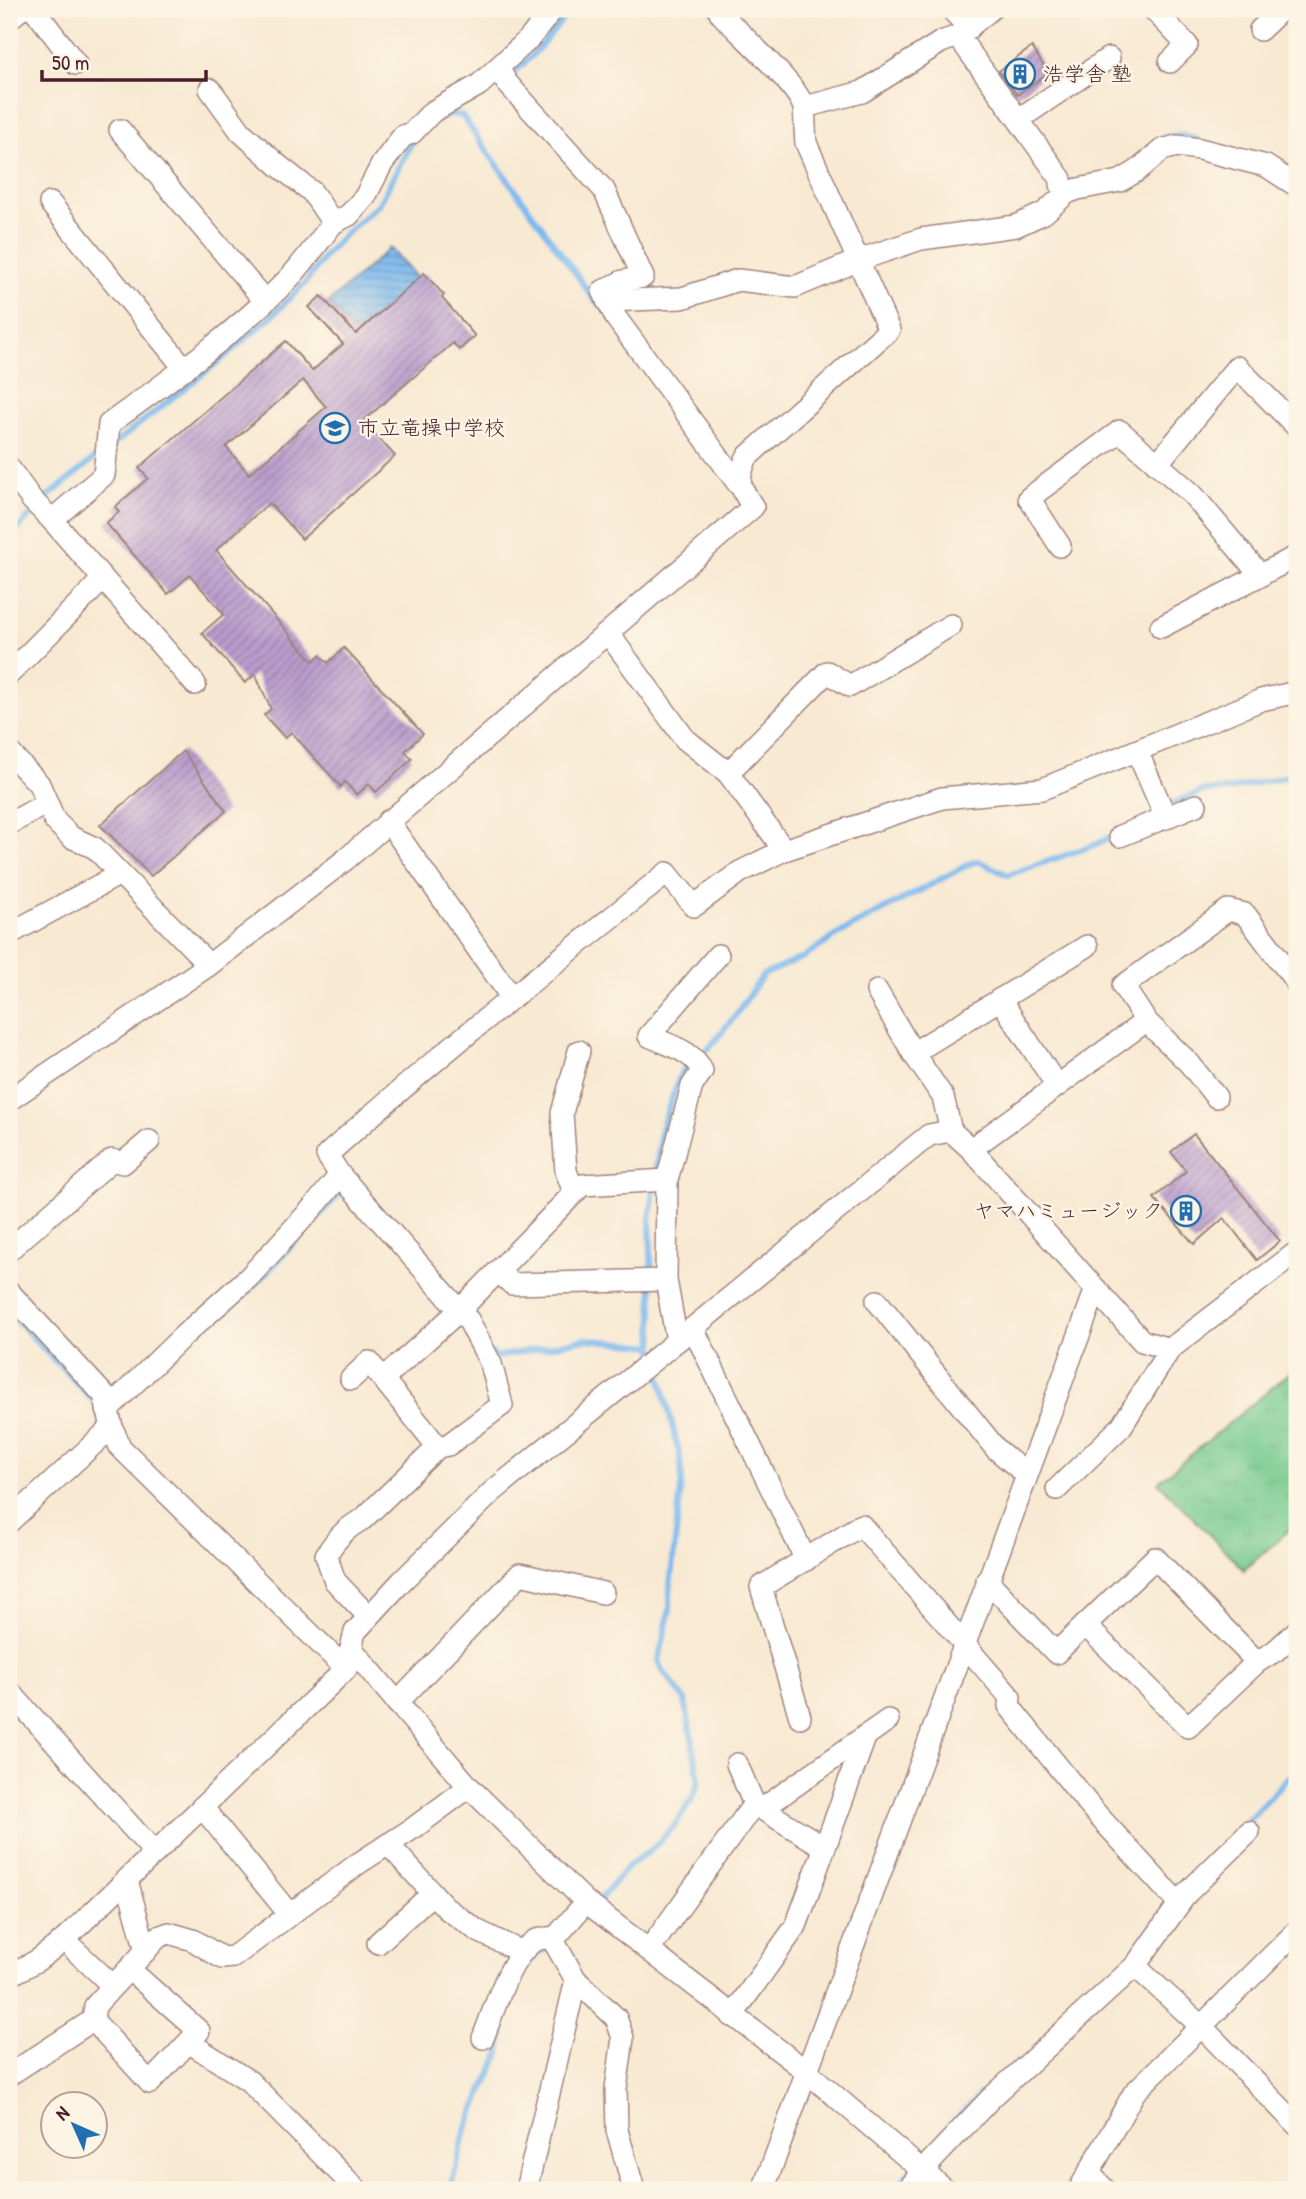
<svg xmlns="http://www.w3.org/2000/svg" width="1306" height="2199" font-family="'Patrick Hand','Klee One',sans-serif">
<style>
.park{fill:url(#park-tufts);stroke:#5f745c;stroke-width:2}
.water{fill:url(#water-rules);stroke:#626c8c;stroke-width:2}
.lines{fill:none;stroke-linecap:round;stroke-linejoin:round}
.stream{stroke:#7bb9ee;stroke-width:6}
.building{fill:url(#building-hatch);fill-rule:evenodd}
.street-casing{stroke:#a1847e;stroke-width:24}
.street{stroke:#fff;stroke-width:21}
.labels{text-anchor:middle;stroke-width:5;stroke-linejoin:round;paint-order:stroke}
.poi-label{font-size:21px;fill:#4a1f2b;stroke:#fcf5e5;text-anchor:start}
</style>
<defs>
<pattern id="park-tufts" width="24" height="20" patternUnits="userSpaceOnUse" patternTransform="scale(1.75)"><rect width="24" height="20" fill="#74ca8e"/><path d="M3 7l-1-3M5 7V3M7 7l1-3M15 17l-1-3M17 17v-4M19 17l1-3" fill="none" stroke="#66ad7b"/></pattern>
<pattern id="water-rules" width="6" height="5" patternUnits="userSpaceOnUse" patternTransform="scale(1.75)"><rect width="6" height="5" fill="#7bb9ee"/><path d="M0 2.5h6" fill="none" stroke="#6796c1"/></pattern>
<pattern id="building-hatch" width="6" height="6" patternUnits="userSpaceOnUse" patternTransform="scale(1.75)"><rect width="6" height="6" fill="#b99ccd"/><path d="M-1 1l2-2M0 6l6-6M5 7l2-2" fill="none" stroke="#987fa7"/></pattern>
</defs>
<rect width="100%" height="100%" fill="#fcf5e5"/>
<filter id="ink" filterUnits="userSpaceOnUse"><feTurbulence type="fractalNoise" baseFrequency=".0143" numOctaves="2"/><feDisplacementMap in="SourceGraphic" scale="14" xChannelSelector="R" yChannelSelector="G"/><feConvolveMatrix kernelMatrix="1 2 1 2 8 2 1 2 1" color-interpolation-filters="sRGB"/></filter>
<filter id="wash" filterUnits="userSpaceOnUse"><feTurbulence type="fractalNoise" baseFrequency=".00686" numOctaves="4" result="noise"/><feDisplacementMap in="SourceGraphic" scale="28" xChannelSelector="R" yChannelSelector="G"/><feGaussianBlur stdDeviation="1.57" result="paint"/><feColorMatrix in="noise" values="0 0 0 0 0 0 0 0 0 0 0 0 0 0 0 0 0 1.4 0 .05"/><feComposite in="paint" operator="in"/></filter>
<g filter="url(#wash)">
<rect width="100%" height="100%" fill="#f8e9d2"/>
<!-- park -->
<path class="park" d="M1297 1367V1523L1244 1570 1158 1482Z"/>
<!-- water -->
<path class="water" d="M390 248 418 279 356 334 328 303Z"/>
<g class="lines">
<!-- stream -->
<g class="stream">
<path d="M507 76C534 60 551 32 571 9"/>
<path d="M441 118 451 114 462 116 596 302H598"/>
<path d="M1152 146C1166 133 1179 134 1196 139"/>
<path d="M113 445 218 362 273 315 306 282 326 254 344 235 379 204 413 140"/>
<path d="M9 538 50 495 101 453"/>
<path d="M1164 807 1203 791 1228 790 1297 774"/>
<path d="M225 1312 247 1294 346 1187"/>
<path d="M9 1313 96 1403"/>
<path d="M493 1353 496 1357 586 1339 653 1346"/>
<path d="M654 1353 650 1221 661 1129 681 1073 710 1047 735 1016 763 975 804 957 842 932 971 863 978 861 1008 875 1097 844 1115 834"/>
<path d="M1243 1826 1297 1768"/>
<path d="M596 1904 629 1865 651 1850 674 1826 692 1799 699 1781 685 1700 663 1671 659 1660 670 1608V1587L682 1479 680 1457 657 1363"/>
<path d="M941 2135 980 2095"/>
<path d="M450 2190 466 2129 500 2053 504 2015 513 1989 524 1967 540 1951 551 1947"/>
<path d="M895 2190 913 2167"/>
</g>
</g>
<g id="blocks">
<!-- building -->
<g class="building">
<path d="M1032 47 1048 73 1017 95 999 71Z"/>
<path d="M424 273 444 295 442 298 475 336 459 350 453 343 363 421 395 456 302 539 269 503 216 550 313 661 320 655 328 663 344 648 423 734 405 751 412 759 376 792 369 784 357 795 345 782 341 787 291 732 285 738 264 715 271 709 255 674 245 683 202 633 224 614 190 575 168 594 106 523 119 512 115 507 148 478 139 468 286 341 312 371 343 344 309 307 321 296 356 334ZM303 380 326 407 249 474 226 447Z"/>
<path d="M183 751 226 811 151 876 100 825Z"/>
<path d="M1194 1134 1280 1241 1257 1260 1224 1218 1194 1244 1154 1198 1186 1171 1171 1152Z"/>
</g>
</g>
</g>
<g filter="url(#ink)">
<use href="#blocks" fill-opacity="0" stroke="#a1847e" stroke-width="2"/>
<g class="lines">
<!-- street casing -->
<g class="street-casing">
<g id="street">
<path d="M34 9 76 64"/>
<path d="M951 9 969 28"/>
<path d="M991 9 958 36 1061 179V185L1067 193"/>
<path d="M1153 9 1187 45 1170 62"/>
<path d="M9 19 21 9"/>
<path d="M1260 30 1282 9"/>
<path d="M498 68 507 83 604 190 643 277 623 281 603 291 616 318 739 485"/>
<path d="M210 89 241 132 279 166 312 192 333 223 349 215 365 197 382 164 403 136 412 133 432 112 479 85 529 39 553 9"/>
<path d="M805 107 862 92 941 42 958 36"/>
<path d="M1019 119 1109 58"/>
<path d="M120 130 264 300"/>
<path d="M50 203 185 369"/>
<path d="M607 301 682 298 738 280 795 287 859 260 921 239 1016 226 1044 213 1067 193 1078 189 1120 181 1137 171 1162 150 1177 146 1199 149 1266 166 1297 186"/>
<path d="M1157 464 1237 367 1297 427"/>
<path d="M9 468 32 500 52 520"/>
<path d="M1060 546 1029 498 1120 431 1192 494 1261 576"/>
<path d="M1161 627 1297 556"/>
<path d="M608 633 685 739 728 773 784 850 942 798 1042 789 1261 700 1297 692"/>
<path d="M9 674 103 579"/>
<path d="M195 684 52 520 104 475 109 424C171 379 241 329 293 274 307 258 320 240 333 223"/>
<path d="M1137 751 1166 818"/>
<path d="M9 752 39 784 55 821 71 837 95 848 209 965"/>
<path d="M728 773 827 672 850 686 951 625"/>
<path d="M388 821 512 998"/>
<path d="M9 824 47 803"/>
<path d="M1120 836 1196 805"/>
<path d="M9 934 120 874"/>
<path d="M877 991 913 1053 943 1097 951 1131"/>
<path d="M1000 999 1057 1086"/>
<path d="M1146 1021 1189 1063 1216 1097"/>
<path d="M913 1053 1087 946"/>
<path d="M9 1100 209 965 345 860 753 507C739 485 736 482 747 457L889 330 806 143C805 136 805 108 803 105 794 82 742 36 722 15L718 9"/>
<path d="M971 1149 1146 1021 1123 986 1228 910 1245 914 1297 983"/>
<path d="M340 1175 469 1321 491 1364 502 1405 448 1445 438 1447 363 1519C346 1528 336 1539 326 1555L335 1581 369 1617"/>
<path d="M574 1192 566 1171 562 1113 579 1051"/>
<path d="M9 1250 112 1160 123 1163 149 1141"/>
<path d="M498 1271 512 1284 666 1280"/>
<path d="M9 1292 104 1395 112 1427 120 1447 346 1669"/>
<path d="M877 1301 996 1449 1027 1475"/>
<path d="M693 1328 806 1560"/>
<path d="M677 1341 666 1280 667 1180 692 1086 702 1071C694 1051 668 1045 649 1036L718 955"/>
<path d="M351 1379 369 1362 438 1447"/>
<path d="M383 1379 460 1310 582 1185 667 1180"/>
<path d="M107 1410 183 1336 249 1277 317 1203 340 1175 327 1155C436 1056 553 965 667 873L694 906 740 872 784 850"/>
<path d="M1057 1489 1121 1427 1170 1349"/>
<path d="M9 1522 112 1427"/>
<path d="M987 1580 1056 1653 1155 1558 1257 1662"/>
<path d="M1085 1625 1188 1727 1257 1662 1275 1651 1297 1631"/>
<path d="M351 1648 469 1787 586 1902 806 2071 945 2190"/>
<path d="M9 1691 155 1853"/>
<path d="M397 1703 520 1574 603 1593"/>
<path d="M800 1717 761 1587 861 1525 1010 1697 1009 1706 1093 1810 1179 1904"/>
<path d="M737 1764 754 1804"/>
<path d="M202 1807 290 1915"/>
<path d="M762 1809 888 1720"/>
<path d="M388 1844 447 1909 478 1931 522 1952"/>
<path d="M127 1880 146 1951"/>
<path d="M64 1940 113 1986 129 1969 199 2031 150 2083 93 2020 95 2006 113 1986"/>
<path d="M378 1943 432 1894"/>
<path d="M649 1950 754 1804 824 1847"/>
<path d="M1135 1966 1202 2027 1297 2125"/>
<path d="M129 1969 158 1937 169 1933 193 1940 222 1958 233 1957 359 1863 415 1827 469 1787"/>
<path d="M9 1976 38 1960 64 1940 346 1669 355 1632 402 1581 492 1492 929 1135 951 1131 971 1149 1142 1341 1170 1349 1297 1252"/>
<path d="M576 1980 616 2018 623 2038 616 2089 617 2130 634 2190"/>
<path d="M732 2016 796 1926 866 1735"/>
<path d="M483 2038C494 2011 509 1957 534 1941 540 1938 549 1938 556 1937"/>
<path d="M190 2043 249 2081 357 2190"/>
<path d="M9 2075 93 2020"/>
<path d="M1089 2173 1105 2190"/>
<path d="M526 2190 576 1980 554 1942 556 1937 586 1902"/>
<path d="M763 2190 1096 1289"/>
<path d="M908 2190 922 2171 991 2098 1135 1966 1187 1893 1249 1832"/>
<path d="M1079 2190 1134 2093 1297 1931"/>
</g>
</g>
<!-- street -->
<use href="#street" class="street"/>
</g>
</g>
<!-- icons -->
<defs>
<g id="building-ring" transform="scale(1.575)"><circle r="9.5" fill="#fcf5e5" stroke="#1f6fb2" stroke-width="1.5"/><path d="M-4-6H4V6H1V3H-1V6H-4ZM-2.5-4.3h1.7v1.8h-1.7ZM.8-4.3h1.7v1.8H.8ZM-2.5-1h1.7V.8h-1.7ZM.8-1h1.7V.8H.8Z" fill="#1f6fb2"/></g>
<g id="school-ring" transform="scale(1.575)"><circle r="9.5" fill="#fcf5e5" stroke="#1f6fb2" stroke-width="1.5"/><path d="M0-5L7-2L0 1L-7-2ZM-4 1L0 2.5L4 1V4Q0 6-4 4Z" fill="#1f6fb2"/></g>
</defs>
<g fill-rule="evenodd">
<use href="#building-ring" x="1020" y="74"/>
<use href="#school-ring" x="335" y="428"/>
<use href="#building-ring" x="1186" y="1211"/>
</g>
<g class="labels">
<!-- poi labels -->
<g class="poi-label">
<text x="1043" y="81">浩学舎 塾</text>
<text x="358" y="435">市立竜操中学校</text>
<text x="1163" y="1218" text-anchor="end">ヤマハミュージック</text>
</g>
</g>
<!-- margin -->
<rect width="1306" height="2199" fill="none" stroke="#fcf5e5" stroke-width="35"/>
<!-- north arrow -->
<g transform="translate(74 2125) rotate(315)"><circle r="33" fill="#fcf5e5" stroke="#b59f9b" stroke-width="2"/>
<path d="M0-5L12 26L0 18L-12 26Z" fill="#1f6fb2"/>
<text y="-10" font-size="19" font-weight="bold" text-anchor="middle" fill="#4a1f2b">N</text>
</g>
<!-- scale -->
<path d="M42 70v10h164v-10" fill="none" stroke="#4a1f2b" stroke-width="3.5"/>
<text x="52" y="70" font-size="21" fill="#4a1f2b" stroke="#fcf5e5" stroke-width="5" paint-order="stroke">50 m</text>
</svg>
